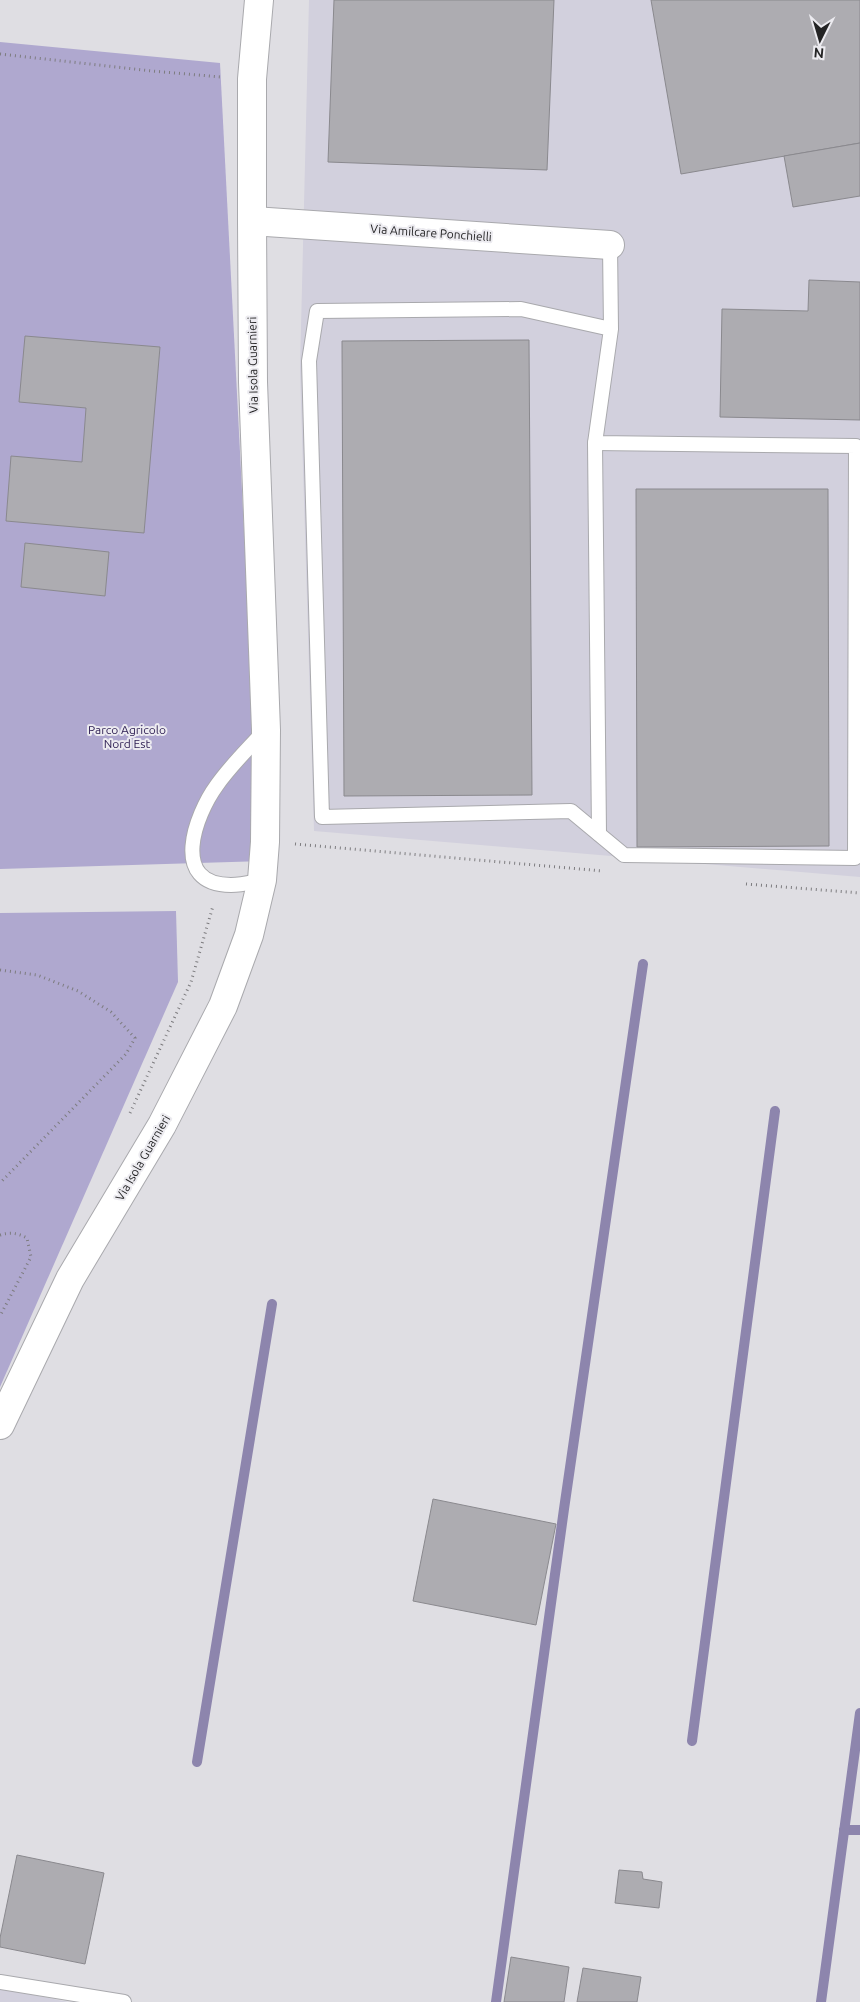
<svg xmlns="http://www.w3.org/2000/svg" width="860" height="2002" font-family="Ubuntu,sans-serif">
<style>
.built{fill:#d2d0dd}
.green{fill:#afa8cf}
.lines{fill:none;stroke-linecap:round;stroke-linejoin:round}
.stream{stroke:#8d85ad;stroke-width:10}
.building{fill:#adacb1;stroke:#8a898e}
.service-casing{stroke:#a9a9ad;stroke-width:16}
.minor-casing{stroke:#a9a9ad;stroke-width:30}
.path{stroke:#7d7c7f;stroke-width:3;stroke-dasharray:1 4;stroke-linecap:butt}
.service{stroke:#fff;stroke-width:14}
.minor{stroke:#fff;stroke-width:28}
.labels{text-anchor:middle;stroke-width:4;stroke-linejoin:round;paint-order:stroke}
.street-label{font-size:12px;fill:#242425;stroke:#ecebf0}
.park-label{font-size:12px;fill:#2f2054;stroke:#ecebf0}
</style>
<rect width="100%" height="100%" fill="#dfdee3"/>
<!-- built -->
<g class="built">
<path d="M309 0H860V877L314 831 300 369Z"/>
<path d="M0 1988 68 2002H0Z"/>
</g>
<!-- green -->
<g class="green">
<path d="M0 42 220 63 261 861 0 869Z"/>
<path d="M176 911 178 982 0 1387V913Z"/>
</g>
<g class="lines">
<!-- stream -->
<g class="stream">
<path d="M692 1741 775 1111"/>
<path d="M197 1762 272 1304"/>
<path d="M844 1830H860"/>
<path d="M496 2002 564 1509 643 964"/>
<path d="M821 2002 860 1713"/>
</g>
</g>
<!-- building -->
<g class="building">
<path d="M334 0H554L547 170 328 162Z"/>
<path d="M651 0H860V143L681 174Z"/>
<path d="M860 143V196L793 207 784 156Z"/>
<path d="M809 280 860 282V420L720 417 722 309 808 311Z"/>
<path d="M25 336 160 347 144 533 6 521 11 456 82 462 86 408 19 402Z"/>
<path d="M529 340 532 795 344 796 342 341Z"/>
<path d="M636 489H828L829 846 637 847Z"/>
<path d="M25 543 109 552 105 596 21 587Z"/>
<path d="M433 1499 556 1524 536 1625 413 1601Z"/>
<path d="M17 1855 104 1873 85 1964 0 1947V1938Z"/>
<path d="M619 1870 642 1872 643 1879 662 1882 659 1908 615 1903Z"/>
<path d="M511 1957 569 1967 564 2002H504Z"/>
<path d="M583 1968 641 1977 637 2002H577Z"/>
</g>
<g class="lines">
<!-- service casing -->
<g class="service-casing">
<g id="service">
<path d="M610 245 611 329 521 309 317 311 309 361 322 817 571 811 624 855 855 858 856 446 595 443 611 329"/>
<path d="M595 443 599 834"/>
<path d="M262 880C252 882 242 885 231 885 169 885 195 815 217 785 231 765 249 748 265 730"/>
<path d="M0 1982 124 2002"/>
</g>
</g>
<!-- minor casing -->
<g class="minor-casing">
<g id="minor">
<path d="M252 221 610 245"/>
<path d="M0 1425 70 1279 162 1125 223 1006 249 935 262 880 265 842 266 730 253 382 252 221V79L259 0"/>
</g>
</g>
<!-- path -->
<g class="path">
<path d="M0 54 152 71 221 77"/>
<path d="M295 844 603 871"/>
<path d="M746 884 860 893"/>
<path d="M0 970 37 975 78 991 111 1012 135 1038 126 1054 0 1183"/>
<path d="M130 1113 191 982 213 906"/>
<path d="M0 1235C10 1232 18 1233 27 1238L31 1257 0 1316"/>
</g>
<!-- service -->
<use href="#service" class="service"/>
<!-- minor -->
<use href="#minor" class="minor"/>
</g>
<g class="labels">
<!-- street labels -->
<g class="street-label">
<text transform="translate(431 233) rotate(4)" y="4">Via Amilcare Ponchielli</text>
<text transform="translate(253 365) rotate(-91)" y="4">Via Isola Guarnieri</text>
<text transform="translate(143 1158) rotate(-60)" y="4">Via Isola Guarnieri</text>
</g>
<!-- park labels -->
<g class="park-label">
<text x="127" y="734">Parco Agricolo<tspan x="127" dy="14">Nord Est</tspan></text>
</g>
</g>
<!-- north arrow -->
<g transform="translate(820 40) rotate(185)" stroke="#ecebf0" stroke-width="4" paint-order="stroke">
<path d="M0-4L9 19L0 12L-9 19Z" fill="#242425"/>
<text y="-8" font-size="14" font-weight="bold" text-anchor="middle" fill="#242425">N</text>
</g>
</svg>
